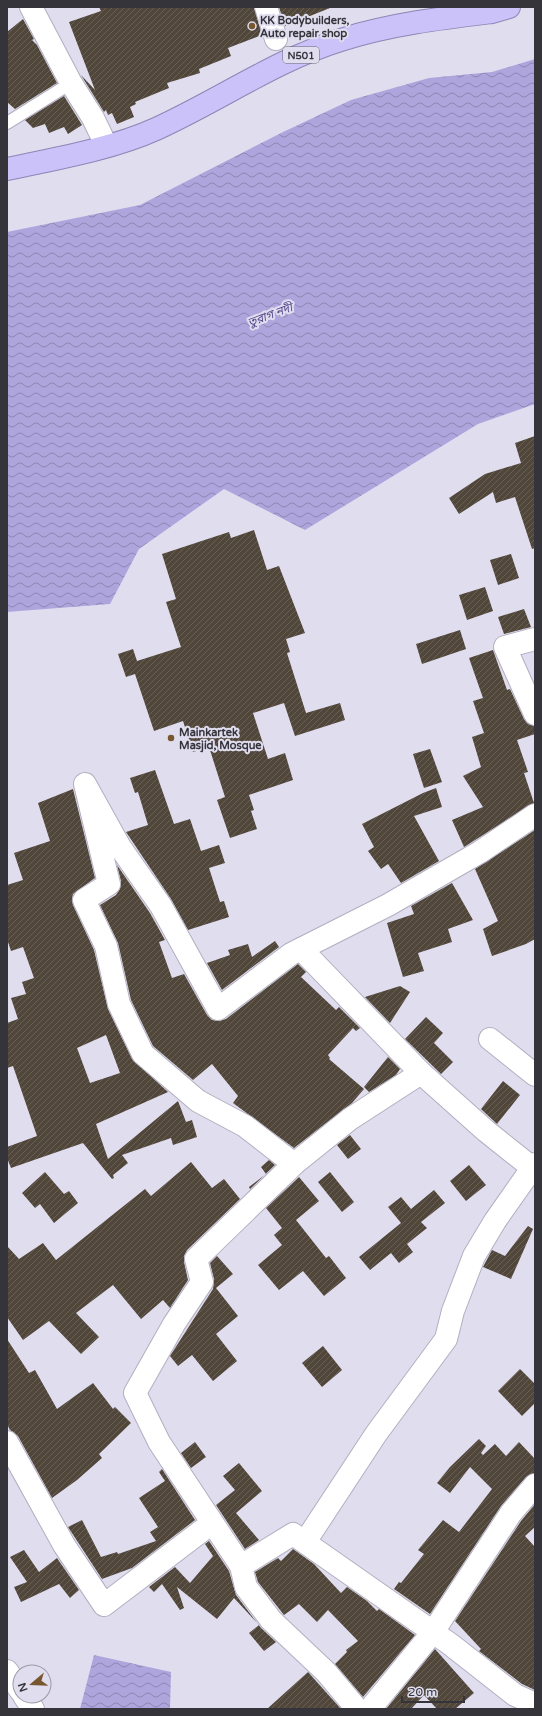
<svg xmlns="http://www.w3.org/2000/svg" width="542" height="1716" font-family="'Varela Round','Noto Sans Bengali',sans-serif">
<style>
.water{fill:url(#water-waves)}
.building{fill:url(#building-hatch);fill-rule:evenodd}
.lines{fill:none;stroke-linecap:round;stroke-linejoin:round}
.service-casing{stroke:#b1afc0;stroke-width:14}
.minor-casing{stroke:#b1afc0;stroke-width:24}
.trunk-casing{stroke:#8d86b5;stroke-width:24}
.service{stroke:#fff;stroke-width:12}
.minor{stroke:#fff;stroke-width:22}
.trunk{stroke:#cac2f8;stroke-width:22}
.poi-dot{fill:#78562e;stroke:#e0ddef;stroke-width:1.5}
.labels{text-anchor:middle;stroke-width:4;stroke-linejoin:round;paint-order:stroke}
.shield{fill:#e0ddef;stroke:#686771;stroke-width:1}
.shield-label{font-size:10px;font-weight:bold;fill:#35343b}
.poi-label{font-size:11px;font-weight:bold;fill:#35343b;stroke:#e0ddef;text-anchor:start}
.water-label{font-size:12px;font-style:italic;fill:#55468b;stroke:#e0ddef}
</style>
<defs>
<pattern id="water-waves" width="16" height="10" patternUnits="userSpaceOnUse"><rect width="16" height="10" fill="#aea5dd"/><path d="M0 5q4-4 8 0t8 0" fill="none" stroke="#8e87b4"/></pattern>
<pattern id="building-hatch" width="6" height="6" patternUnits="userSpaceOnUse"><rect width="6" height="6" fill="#51463a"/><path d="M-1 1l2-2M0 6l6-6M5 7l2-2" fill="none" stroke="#685f56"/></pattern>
</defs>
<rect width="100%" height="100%" fill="#e0ddef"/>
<!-- water -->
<g class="water">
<path d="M535 59V404L478 424 305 530 224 489 139 549 110 604 7 612V232L140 205 281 133 351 100 429 78 492 72Z"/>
<path d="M94 1655 171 1672 170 1709H80Z"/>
</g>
<!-- building -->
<g class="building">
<path d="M99 7H254L262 35 228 48 231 56 199 69 200 73 167 83 169 88 135 102 136 104 130 107 134 117 117 124 112 113 108 115 106 110 104 112 81 75 95 90 69 22 101 11Z"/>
<path d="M279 7H330V8L285 26Z"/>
<path d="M23 19 34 39 32 40 37 45 57 83 15 109 7 102V32Z"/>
<path d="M64 96 82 125 68 134 64 127 49 133 45 124 33 128 25 120Z"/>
<path d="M535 436V548L532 549 515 497 496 503 493 492 459 514 449 498 485 474 521 463 515 443Z"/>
<path d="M254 530 267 570 279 566 305 633 286 639 290 652 287 653 306 713 340 703 345 720 295 736 284 703 253 713 268 759 285 753 293 780 249 795 254 810 251 811 257 829 230 838 217 800 225 797 209 747 193 752 183 721 154 731 135 674 126 677 118 654 133 649 137 661 181 647 166 602 176 599 162 554 229 532 231 538Z"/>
<path d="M511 554 519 578 498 585 490 560Z"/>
<path d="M485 587 493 611 467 620 459 595Z"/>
<path d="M524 609 531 627 504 634 498 617Z"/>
<path d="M460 630 466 649 422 664 416 644Z"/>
<path d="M493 650 507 690 510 689 524 719 528 724 535 726V734L517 740 528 772 524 773 534 803 464 847 452 820 483 807 463 776 481 767 472 737 484 733 473 701 483 698 469 658Z"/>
<path d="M430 749 442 782 424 788 413 754Z"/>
<path d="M155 770 174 824 190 819 201 851 219 845 225 863 209 868 220 902 224 901 229 917 188 930 171 899 126 832 148 825 138 792 135 793 130 778Z"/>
<path d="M436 788 442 807 414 816 439 861 401 883 388 864 381 869 368 851 374 847 362 824 423 793Z"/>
<path d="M73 789 95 878 73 894 72 899 73 905 94 950 108 1009 132 1059 168 1092 96 1124 108 1159 178 1101 186 1122 192 1120 197 1137 173 1145 171 1138 122 1155 128 1163 113 1175 114 1178 112 1179 83 1143 11 1168 7 1158V1147L37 1136 13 1066 7 1068V1023L18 1019 11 998 26 994 22 982 34 978 23 947 11 951 7 939V885L23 880 14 853 50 841 38 803ZM106 1035 120 1073 90 1083 77 1048Z"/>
<path d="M535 830V939L526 944 492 956 483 929 498 921 475 869Z"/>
<path d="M117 865 150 913 165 940 159 942 172 978 184 974 207 1015 212 1020 219 1021 226 1019 298 964 306 972 301 977 336 1010 339 1007 360 1028 356 1031 353 1028 328 1055 330 1058 329 1059 364 1089 352 1103 294 1148 233 1103 238 1096 212 1064 193 1080 153 1046 131 1000 118 943 100 905 116 895 120 889 121 881Z"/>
<path d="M452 883 473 920 448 929 452 942 418 953 424 971 403 977 387 923 414 914 411 906Z"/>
<path d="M275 941 279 947 222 990 207 963 230 955 228 950 248 944 252 957Z"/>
<path d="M400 986 410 992 390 1023 365 997Z"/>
<path d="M426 1017 443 1033 434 1043 453 1062 441 1074 405 1039Z"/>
<path d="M388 1057 400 1069 396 1075 369 1092 364 1087Z"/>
<path d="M503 1081 520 1095 497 1124 481 1109Z"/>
<path d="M350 1135 361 1149 348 1159 337 1145Z"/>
<path d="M269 1160 275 1165 250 1189 249 1187 266 1174 261 1167Z"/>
<path d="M191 1162 212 1188 224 1179 240 1199 187 1250 184 1256V1262L188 1280 170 1308 163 1300 141 1319 113 1285 76 1313 99 1337 81 1354 49 1321 23 1340 7 1317V1246L19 1259 43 1243 56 1260 145 1189 151 1196Z"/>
<path d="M469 1165 486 1185 466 1201 450 1181Z"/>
<path d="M45 1172 64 1194 69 1191 78 1203 54 1223 40 1204 35 1208 22 1193Z"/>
<path d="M330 1172 354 1202 342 1212 318 1182Z"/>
<path d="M299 1177 319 1201 296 1220 326 1258 329 1256 346 1278 324 1296 303 1271 279 1290 258 1265 282 1245 274 1235 282 1228 266 1208Z"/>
<path d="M434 1190 445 1203 421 1222 427 1228 407 1244 413 1252 399 1263 391 1253 370 1270 359 1257 401 1223 388 1207 401 1197 411 1209Z"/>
<path d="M528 1226 533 1229 511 1279 483 1267 492 1250 505 1256Z"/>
<path d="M217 1256 233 1274 216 1288 238 1316 216 1334 237 1361 213 1381 192 1355 178 1366 170 1356 213 1289 214 1279 210 1263Z"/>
<path d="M7 1339 29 1373 35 1370 57 1409 93 1383 113 1409 115 1407 131 1423 99 1454 102 1458 77 1480 52 1498 18 1436 10 1430 7 1424Z"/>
<path d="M323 1346 342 1370 322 1387 302 1363Z"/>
<path d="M520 1369 535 1384V1403L522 1416 498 1391Z"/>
<path d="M479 1439 486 1446 481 1453 483 1455 495 1444 506 1456 519 1442 535 1459V1473L526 1477 501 1506 430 1614 394 1589 399 1582 401 1583 424 1554 418 1550 443 1520 459 1532 492 1489 470 1467 450 1493 437 1483 450 1467Z"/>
<path d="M195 1442 206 1457 191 1468 181 1453Z"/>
<path d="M239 1463 262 1491 236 1513 259 1540 245 1549 216 1505 235 1490 223 1476Z"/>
<path d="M162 1469 195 1520 132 1568 102 1579 68 1527 82 1520 101 1557 117 1552 118 1554 156 1541 150 1532 158 1527 139 1498 165 1481 159 1472Z"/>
<path d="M535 1504V1527L525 1536 535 1547V1690L522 1684 479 1651 481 1649 455 1621 521 1521Z"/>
<path d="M209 1541 229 1571 236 1595 261 1628 276 1642 264 1651 249 1633 259 1625 234 1598 217 1619 177 1587 184 1608 180 1610 162 1584 154 1592 149 1587 175 1567 190 1583 213 1556 205 1544Z"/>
<path d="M293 1549 314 1564 341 1593 347 1587 367 1601 377 1611 379 1609 415 1635 363 1697 335 1664 347 1652 346 1650 358 1641 328 1610 317 1622 299 1604 284 1615 258 1582 255 1572 278 1558 281 1561Z"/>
<path d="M24 1550 39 1572 57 1558 79 1590 70 1598 59 1584 21 1602 14 1587 27 1582 10 1557Z"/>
<path d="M435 1649 474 1693 455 1709H437L424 1695 411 1709H386Z"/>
<path d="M308 1672 341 1709H267Z"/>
</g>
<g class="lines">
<!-- service casing -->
<g class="service-casing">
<path id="service" d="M7 123 71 83"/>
</g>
<!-- minor casing -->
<g class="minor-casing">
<g id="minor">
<path d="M31 7 71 83 93 118 106 145"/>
<path d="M266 7 276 39"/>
<path d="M535 639 505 647 535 714"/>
<path d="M535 815 480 852 388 905 291 954 218 1009 161 906 120 847 85 784 109 884 84 900 106 946 119 1004 143 1054 198 1101 245 1126 294 1164 196 1259 202 1282 174 1324 135 1393 159 1442 241 1566 293 1534 450 1644 515 1695 535 1704"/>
<path d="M301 949 421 1073 486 1131 535 1170"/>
<path d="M490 1039 535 1075"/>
<path d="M294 1164 350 1119 421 1073"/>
<path d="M7 1442 64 1545 104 1605 212 1523"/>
<path d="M305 1542 376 1434 446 1339 453 1311 474 1256 495 1221 535 1164"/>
<path d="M241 1566 246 1587 271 1620 326 1672 357 1709"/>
<path d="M7 1671 20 1690"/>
<path d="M24 1696 33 1709"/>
<path d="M370 1709 433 1632 511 1513 535 1485"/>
</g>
</g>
<!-- trunk casing -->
<g class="trunk-casing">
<path id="trunk" d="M7 169C54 159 112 149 156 129 220 100 277 59 344 39 392 24 443 18 492 12L509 7"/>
</g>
<!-- service -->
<use href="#service" class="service"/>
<!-- minor -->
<use href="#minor" class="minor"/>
<!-- trunk -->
<use href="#trunk" class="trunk"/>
</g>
<!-- markers -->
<g class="poi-dot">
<circle cx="252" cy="26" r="4"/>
<circle cx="171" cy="738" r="4"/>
</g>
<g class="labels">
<!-- shield labels -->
<rect class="shield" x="283" y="47" width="36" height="16" rx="3"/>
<g class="shield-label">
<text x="301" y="59">N501</text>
</g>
<!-- poi labels -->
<g class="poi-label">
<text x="260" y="24">KK Bodybuilders,<tspan x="260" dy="13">Auto repair shop</tspan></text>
<text x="179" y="736">Mainkartek<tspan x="179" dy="13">Masjid, Mosque</tspan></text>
</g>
<!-- water labels -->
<g class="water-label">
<text transform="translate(270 315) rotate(-20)" y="4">তুরাগ নদী</text>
</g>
</g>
<!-- border -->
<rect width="542" height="1716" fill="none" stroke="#35343b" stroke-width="16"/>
<!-- north arrow -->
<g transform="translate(32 1684) rotate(251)"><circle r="19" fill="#e0ddef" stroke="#9c99a7"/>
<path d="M0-3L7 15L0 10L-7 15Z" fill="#78562e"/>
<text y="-6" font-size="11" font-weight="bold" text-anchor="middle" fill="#35343b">N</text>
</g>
<!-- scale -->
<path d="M402 1696v6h62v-6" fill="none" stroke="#35343b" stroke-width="2"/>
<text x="408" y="1696" font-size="12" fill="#35343b" stroke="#e0ddef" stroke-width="3" paint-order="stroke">20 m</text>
</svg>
